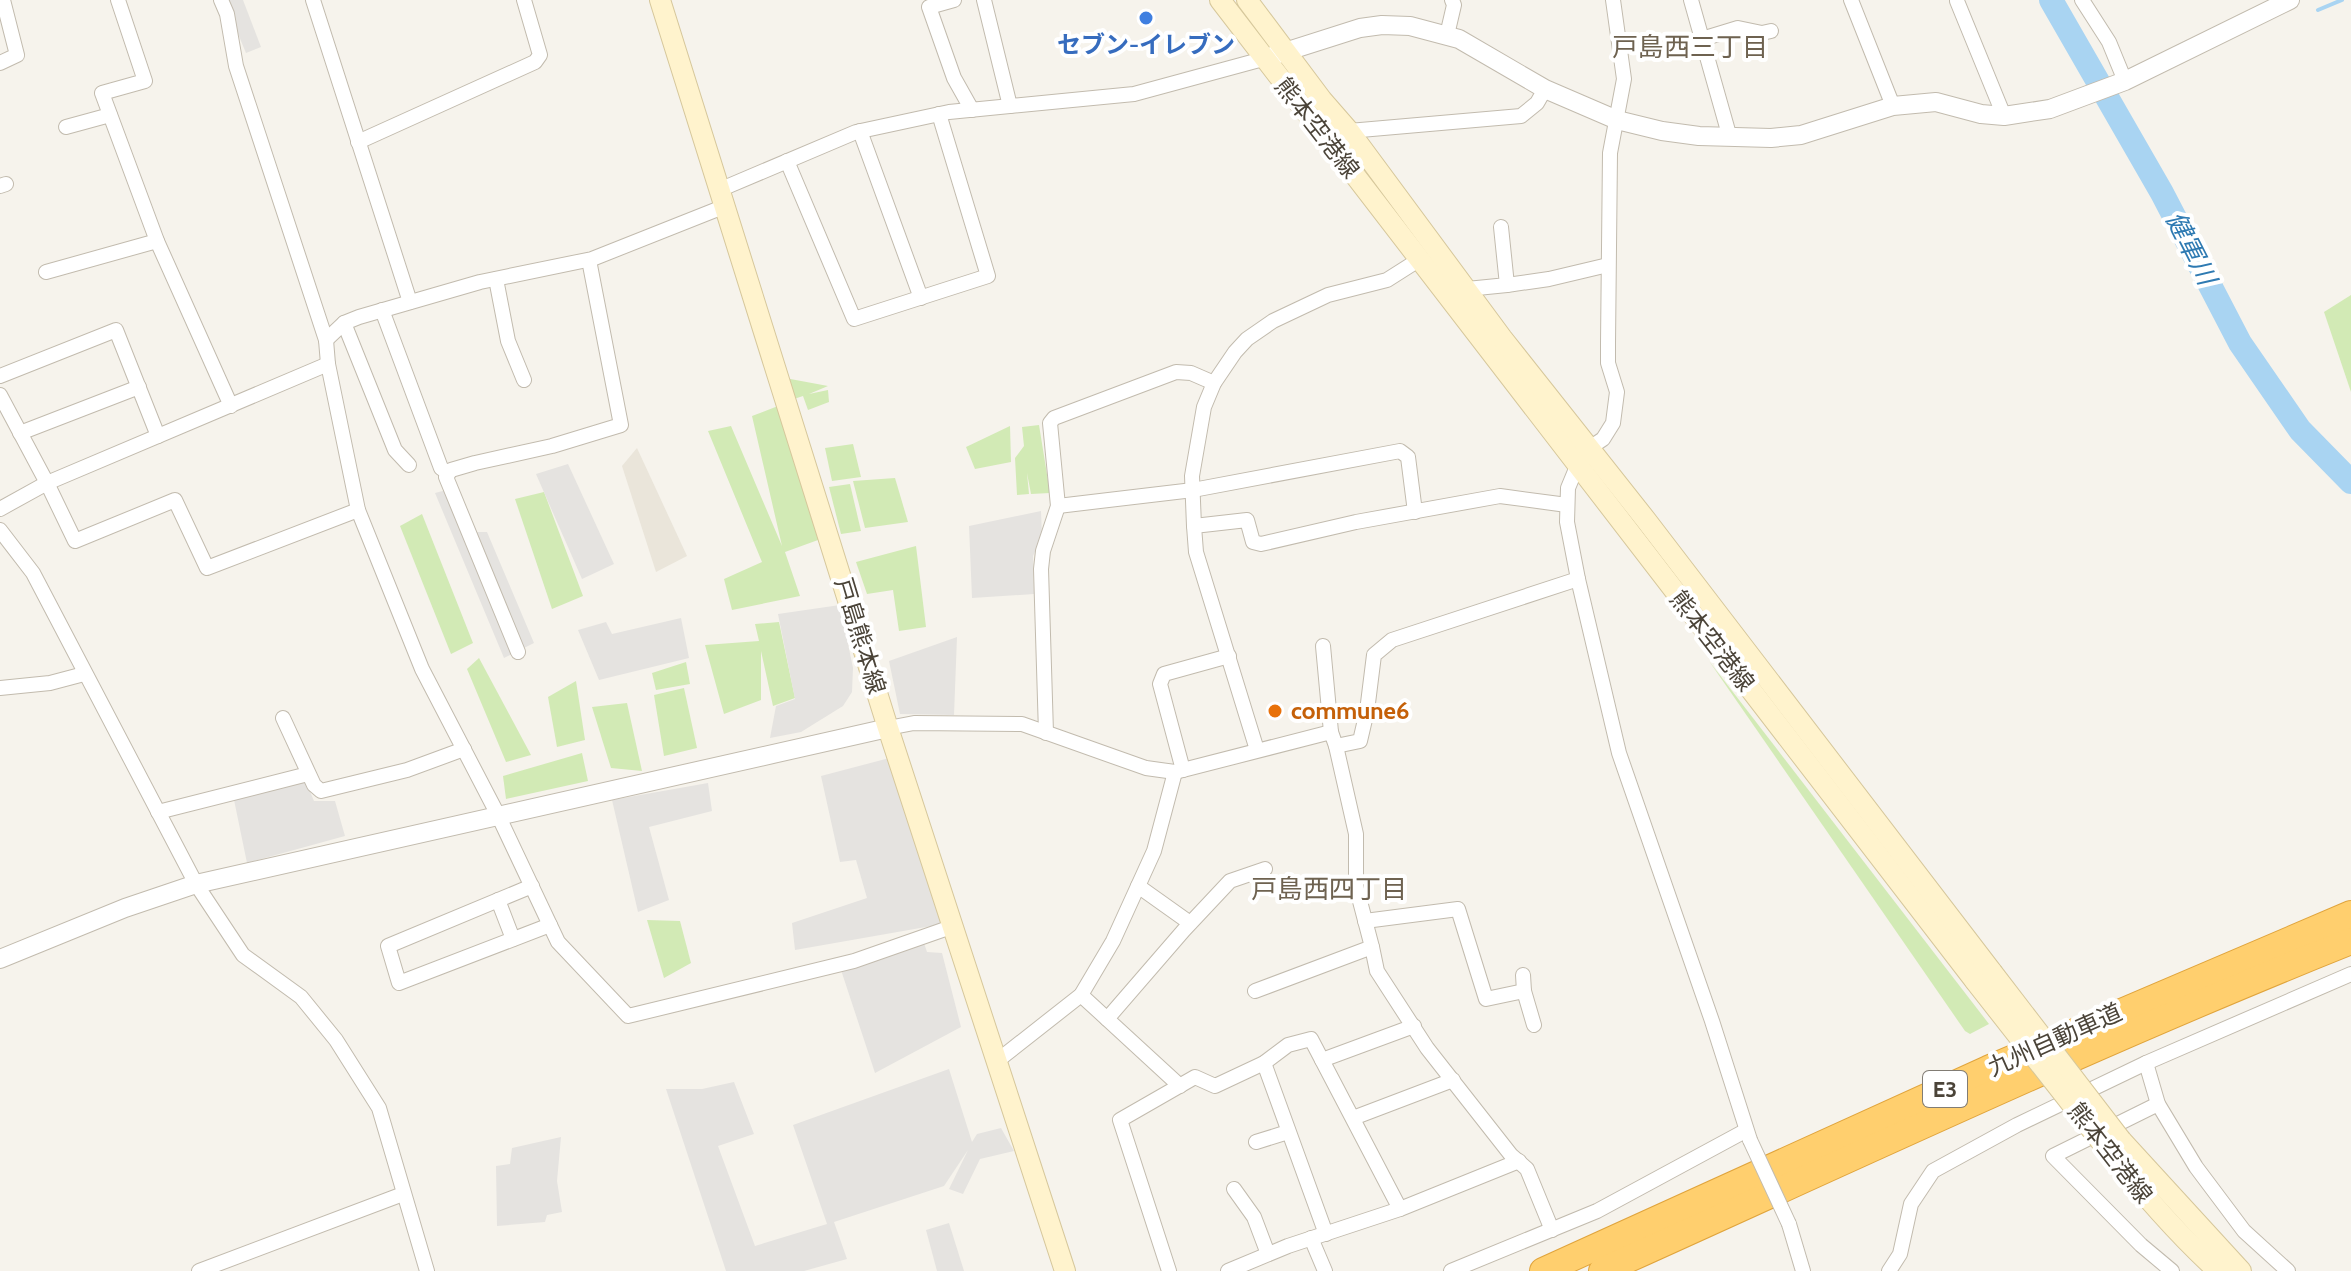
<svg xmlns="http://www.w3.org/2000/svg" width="2351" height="1271" font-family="Cabin,'Noto Sans JP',sans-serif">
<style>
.residential{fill:#eae5da}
.green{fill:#d2eab5}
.parking{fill:#e5e3e0}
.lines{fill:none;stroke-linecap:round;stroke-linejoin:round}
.stream{stroke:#a9d4f2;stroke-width:4}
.river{stroke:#a9d4f2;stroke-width:24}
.minor-casing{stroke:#c2bbae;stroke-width:16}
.tertiary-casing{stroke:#c2bbae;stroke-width:20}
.secondary-casing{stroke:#d6c79b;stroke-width:22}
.motorway-casing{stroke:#e0a43c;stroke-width:28}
.minor{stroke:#fff;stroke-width:14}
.tertiary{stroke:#fff;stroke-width:18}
.secondary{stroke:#fff3cd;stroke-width:20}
.motorway{stroke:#ffcf6e;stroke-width:26}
.minor-bridge-casing{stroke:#c2bbae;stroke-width:16;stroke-linecap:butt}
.secondary-bridge-casing{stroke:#d6c79b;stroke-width:22;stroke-linecap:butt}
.minor-bridge{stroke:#fff;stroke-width:14}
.secondary-bridge{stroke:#fff3cd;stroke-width:20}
.shop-dot{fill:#3f7fe0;stroke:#fff;stroke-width:3}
.food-dot{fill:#e8710a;stroke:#fff;stroke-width:3}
.labels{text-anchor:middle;stroke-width:8;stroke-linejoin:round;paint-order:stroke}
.shield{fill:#fff;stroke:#817c74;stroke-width:2}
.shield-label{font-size:22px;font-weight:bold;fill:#4b4439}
.shop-label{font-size:24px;font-weight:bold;fill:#366cbe;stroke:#fff}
.street-label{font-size:24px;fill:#4b4439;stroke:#fff}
.food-label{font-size:24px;font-weight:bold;fill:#c56008;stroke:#fff;text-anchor:start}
.neighbourhood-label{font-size:26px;fill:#6e6250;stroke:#fff}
.water-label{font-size:26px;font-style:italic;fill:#2e7ab2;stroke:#fff}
</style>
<rect width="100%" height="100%" fill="#f6f3ec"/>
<!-- residential -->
<path class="residential" d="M637 448 687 556 656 572 622 466Z"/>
<!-- green -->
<g class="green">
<path d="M2351 295V392L2324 312Z"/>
<path d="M785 378 828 386 809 394 828 390 829 402 808 410 803 396 791 400Z"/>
<path d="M778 406 829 536 785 552 800 596 732 610 724 579 762 562 708 431 731 426 782 546 752 416Z"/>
<path d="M1039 425 1050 493 1031 494 1027 473 1029 494 1017 495 1015 458 1024 446 1022 427Z"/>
<path d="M1010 426 1011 462 975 469 966 447Z"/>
<path d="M853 444 861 477 832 481 825 448Z"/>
<path d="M895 478 908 522 865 528 853 481Z"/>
<path d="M850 484 861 531 841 534 829 487Z"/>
<path d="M544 492 583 596 552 609 515 499Z"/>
<path d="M422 514 473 643 451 654 400 526Z"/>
<path d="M916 546 926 627 899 631 893 590 867 594 856 562Z"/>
<path d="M779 622 795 698 773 706 761 651V700L724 714 705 645 759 641 755 624Z"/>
<path d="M479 658 531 755 506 762 467 669Z"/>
<path d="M1709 661 1989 1024 1970 1034 1965 1031Z"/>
<path d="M686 662 690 684 656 690 652 673Z"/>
<path d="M576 681 585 740 557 747 548 697Z"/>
<path d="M684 688 697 748 664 756 654 695Z"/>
<path d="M627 703 642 771 611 768 592 707Z"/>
<path d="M582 753 588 781 506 799 503 776Z"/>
<path d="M647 920 680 921 691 963 664 978Z"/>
</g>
<!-- parking -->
<g class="parking">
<path d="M224 0H243L261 47 246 53Z"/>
<path d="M568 464 614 564 582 579 536 474Z"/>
<path d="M454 488 477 532H487L534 643 504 658 435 493Z"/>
<path d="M1041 511 1042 536 1033 556 1034 594 972 598 969 526Z"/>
<path d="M840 605 853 668 852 692 843 706 801 732 770 738 776 706 795 699 778 614Z"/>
<path d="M681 618 689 658 599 680 578 630 606 622 612 634Z"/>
<path d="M957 637 954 715 900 714 889 661Z"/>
<path d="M897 756 943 924 795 950 792 923 867 898 856 860 840 862 821 776Z"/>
<path d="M306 782 314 801H335L345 836 247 863 233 795Z"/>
<path d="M708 783 712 811 649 827 669 900 638 912 612 800Z"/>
<path d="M923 940 927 952 942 953 961 1027 875 1073 841 970Z"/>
<path d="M949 1069 972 1142 977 1134 1001 1128 1014 1151 980 1159 963 1194 949 1189 968 1150 944 1186 834 1222 847 1259 804 1271H726L666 1089H702L734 1082 754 1134 718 1146 755 1246 827 1224 793 1125Z"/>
<path d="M561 1137 557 1181 562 1212 547 1215 545 1222 497 1226 496 1166 510 1164 512 1148Z"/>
<path d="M949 1223 964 1271H937L926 1230Z"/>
</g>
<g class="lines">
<!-- stream -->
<path class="stream" d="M2318 10 2342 0"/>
<!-- river -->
<path class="river" d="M2051 0 2162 193 2240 343 2300 430 2351 482"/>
<!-- minor casing -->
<g class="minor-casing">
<g id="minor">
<path d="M118 0 145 81 102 93 157 241 231 406"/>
<path d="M221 0 227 14 236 66 326 340 328 364 358 510 422 669 498 815 558 942 628 1016 854 961 954 926"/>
<path d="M313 0 410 302"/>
<path d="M954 0 929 7 954 78 972 110"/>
<path d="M984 0 1010 106"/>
<path d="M1613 0 1624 79 1610 153 1608 343V363L1617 392 1613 423 1603 439 1588 449 1578 464 1568 488 1567 522 1578 579 1619 753 1712 1021 1750 1140"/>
<path d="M1691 0 1730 138"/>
<path d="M1851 0 1893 106"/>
<path d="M2082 0 2109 42 2125 81"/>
<path d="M1957 1 2004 116"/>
<path d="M1447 35 1454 5 1452 0"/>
<path d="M1702 39 1738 28 1762 33 1771 31"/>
<path d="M0 63 17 55 3 0"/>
<path d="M66 127 110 115"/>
<path d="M860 131 921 298"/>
<path d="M1349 131 1521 116 1537 103 1545 89"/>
<path d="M358 142 535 62 540 55 524 0"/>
<path d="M787 161 854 319 988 276 939 114"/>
<path d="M0 186 6 184"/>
<path d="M719 190 856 132 949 112 1134 94 1263 59"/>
<path d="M46 272 157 241"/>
<path d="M496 279 508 341 524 380"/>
<path d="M1507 285 1549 279 1608 265"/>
<path d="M1467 289 1507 285 1501 227"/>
<path d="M382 310 441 468 448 473"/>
<path d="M344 323 395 450 409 465"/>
<path d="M326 340 344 323 359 317 480 282 592 259 723 207"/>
<path d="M0 376 116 330 158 436"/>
<path d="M0 395 47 483 75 541 175 500 207 568 358 510"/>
<path d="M20 433 139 387"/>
<path d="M1058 506 1193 490 1400 451 1408 457 1415 512"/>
<path d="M0 509 47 483 328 364"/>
<path d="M1194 526 1192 476 1204 407 1214 383 1235 352 1247 339 1273 321 1328 295 1387 280 1420 259"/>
<path d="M0 530 33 573 196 884 243 955 301 997 336 1040 379 1108 427 1271"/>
<path d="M1323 646 1331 732"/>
<path d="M518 652 446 477 451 470 475 463 552 446 621 425 589 260"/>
<path d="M0 688 50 683 84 674"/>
<path d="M283 718 314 785 321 791 407 770 464 749"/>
<path d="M888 728 914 723 1022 724 1146 768 1175 772 1331 732 1336 746 1360 741 1367 711 1374 655 1392 640 1578 579"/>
<path d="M1046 733 1041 569 1043 551 1058 506 1050 423 1054 418 1176 372 1191 373 1214 383"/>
<path d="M1257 750 1196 552 1194 526 1247 520 1253 542 1261 544 1356 522 1500 496 1567 505"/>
<path d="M1183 770 1160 684 1164 674 1229 656"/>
<path d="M158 812 308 774"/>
<path d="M532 886 388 946 399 983 550 925"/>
<path d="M1138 886 1190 923"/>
<path d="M498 900 513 939"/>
<path d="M1365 921 1458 909 1486 999 1524 991"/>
<path d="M1372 947 1377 971 1427 1048 1511 1155 1527 1169 1552 1230"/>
<path d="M1523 975 1524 991 1534 1025"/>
<path d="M1255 991 1372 947 1356 886V834L1336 746"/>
<path d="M1081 995 1180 1086"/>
<path d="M1107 1019 1184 930 1230 881 1265 869"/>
<path d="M1322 1060 1414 1026"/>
<path d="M997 1061 1081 995 1113 941 1154 851 1175 772"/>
<path d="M1264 1063 1326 1234"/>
<path d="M2146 1063 2158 1104 2196 1167 2244 1231 2288 1271"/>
<path d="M2158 1104 2053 1156 2141 1245 2172 1271"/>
<path d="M1353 1118 1453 1080"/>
<path d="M1256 1142 1288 1132"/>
<path d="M1234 1189 1254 1217 1268 1254"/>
<path d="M1789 1224 1803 1271"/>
<path d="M1311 1238 1325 1271"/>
<path d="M199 1271 403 1194"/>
<path d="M1169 1271 1120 1120 1195 1077 1215 1086 1264 1063 1288 1045 1311 1039 1400 1209"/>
<path d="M1228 1271 1288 1246 1400 1209 1519 1161"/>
<path d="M1451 1271 1597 1211 1745 1131"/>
<path d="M1889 1271 1900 1254 1911 1204 1933 1171 2017 1125 2146 1063 2351 974"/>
</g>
</g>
<!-- tertiary casing -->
<g class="tertiary-casing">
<g id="tertiary">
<path d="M1272 56 1360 28 1382 25 1410 26 1459 39 1545 89 1617 120 1662 131 1699 136 1771 138 1801 135 1893 106 1936 102 1981 114 2004 116 2050 109 2125 81 2290 0"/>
<path d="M0 959 125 908 196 884 888 728"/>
</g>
</g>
<!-- secondary casing -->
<g class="secondary-casing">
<g id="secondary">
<path d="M660 0 888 728 1065 1271"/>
<path d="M1220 0 1975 981"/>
<path d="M1247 0 1322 100 1349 131 1502 338 1646 520 1992 972"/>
<path d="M2121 1140 2241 1271"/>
<path d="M2106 1148C2141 1192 2176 1233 2218 1271"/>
</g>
</g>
<!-- motorway casing -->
<g class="motorway-casing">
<g id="motorway">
<path d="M1543 1271 1988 1069 2351 914"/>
<path d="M1602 1271C1851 1159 2098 1042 2351 941"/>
</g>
</g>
<!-- minor -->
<use href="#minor" class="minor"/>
<!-- tertiary -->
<use href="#tertiary" class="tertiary"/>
<!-- secondary -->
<use href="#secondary" class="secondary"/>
<!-- motorway -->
<use href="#motorway" class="motorway"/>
<!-- minor-bridge casing -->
<g class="minor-bridge-casing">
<path id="minor-bridge" d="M1750 1140 1789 1224"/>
</g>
<!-- secondary-bridge casing -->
<g class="secondary-bridge-casing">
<g id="secondary-bridge">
<path d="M1992 972 2121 1140"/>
<path d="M1975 981 2106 1148"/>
</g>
</g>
<!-- minor-bridge -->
<use href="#minor-bridge" class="minor-bridge"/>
<!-- secondary-bridge -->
<use href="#secondary-bridge" class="secondary-bridge"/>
</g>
<!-- markers -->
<circle class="shop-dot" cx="1146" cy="18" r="8"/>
<circle class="food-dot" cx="1275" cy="711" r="8"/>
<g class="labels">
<!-- shield labels -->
<rect class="shield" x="1923" y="1071" width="44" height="36" rx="6"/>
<g class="shield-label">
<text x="1945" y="1097">E3</text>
</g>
<!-- shop labels -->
<g class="shop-label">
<text x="1146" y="53">セブン-イレブン</text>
</g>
<!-- street labels -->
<g class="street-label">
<text transform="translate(1317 128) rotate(52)" y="8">熊本空港線</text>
<text transform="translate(860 636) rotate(73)" y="8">戸島熊本線</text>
<text transform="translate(1712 641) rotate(52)" y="8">熊本空港線</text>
<text transform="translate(2055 1040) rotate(-24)" y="8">九州自動車道</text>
<text transform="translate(2110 1153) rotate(52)" y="8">熊本空港線</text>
</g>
<!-- food labels -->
<g class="food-label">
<text x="1291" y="719">commune6</text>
</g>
<!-- neighbourhood labels -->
<g class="neighbourhood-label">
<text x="1690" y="56">戸島西三丁目</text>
<text x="1329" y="898">戸島西四丁目</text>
</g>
<!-- water labels -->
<g class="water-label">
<text transform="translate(2191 248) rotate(63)" y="9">健軍川</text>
</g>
</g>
</svg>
